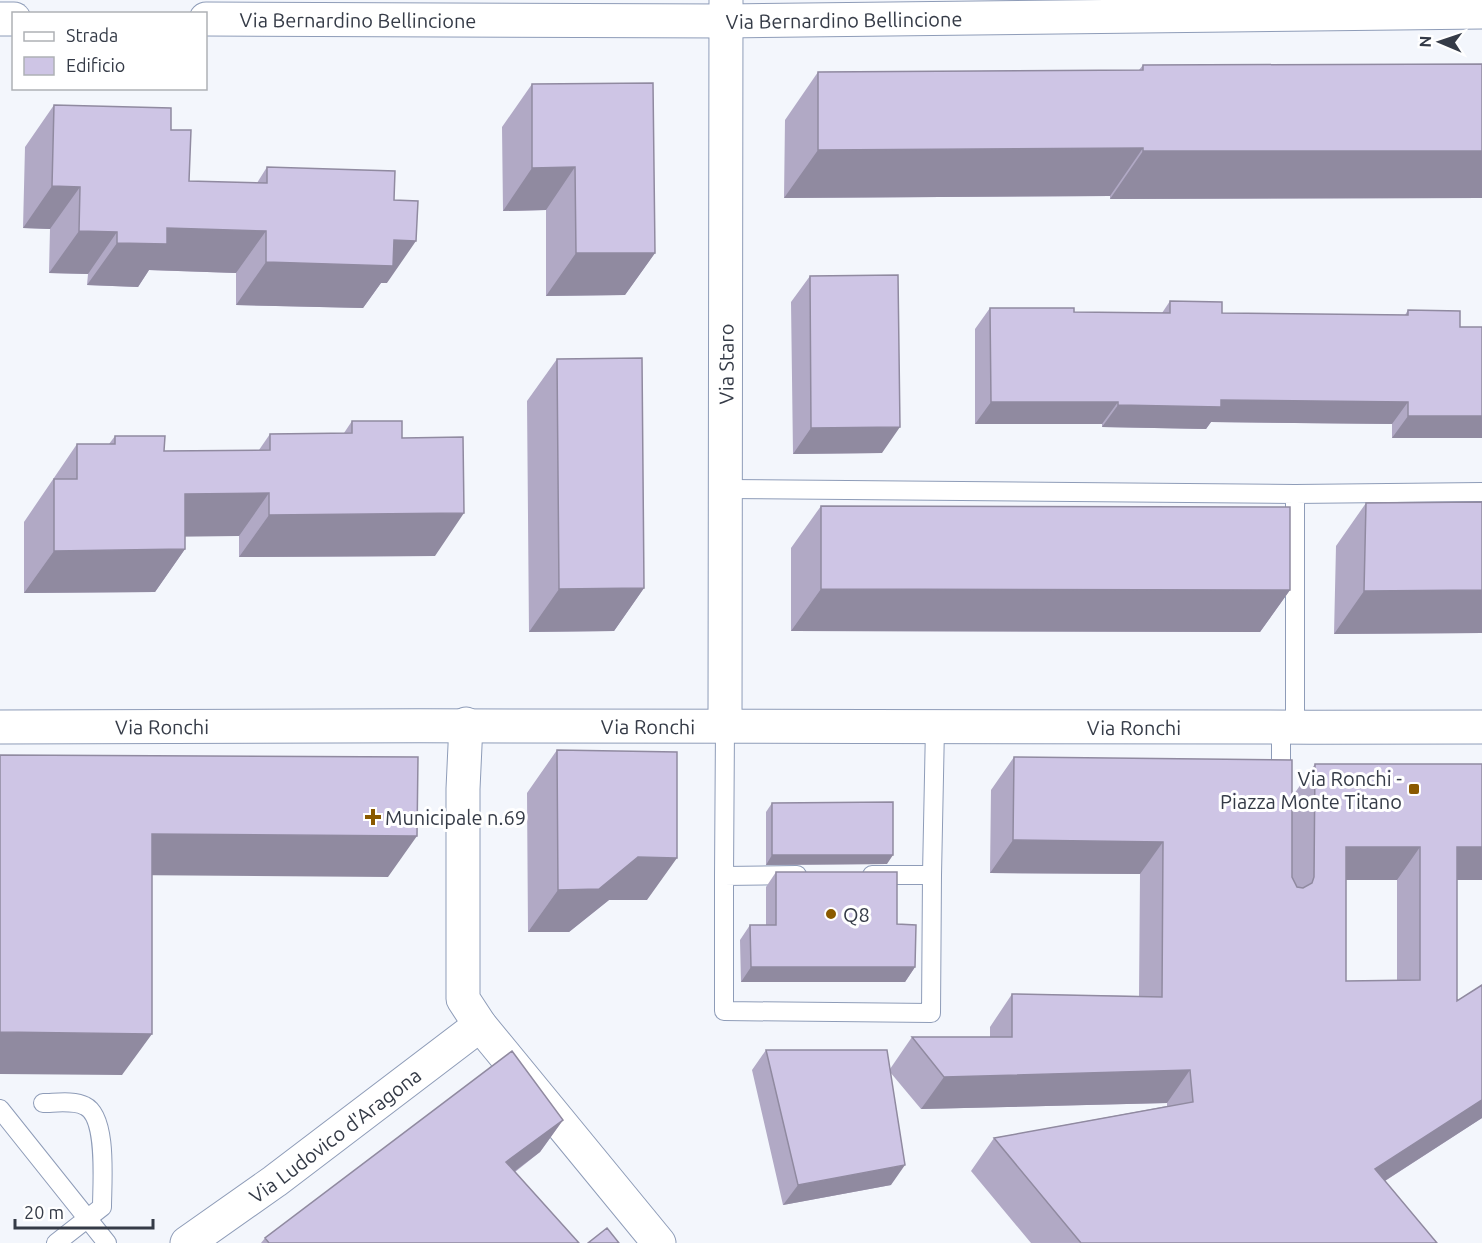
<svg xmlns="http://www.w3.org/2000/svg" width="1482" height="1243" font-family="Ubuntu,sans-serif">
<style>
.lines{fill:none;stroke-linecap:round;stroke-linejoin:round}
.service-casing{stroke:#8e9cb8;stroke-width:20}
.minor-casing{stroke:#8e9cb8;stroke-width:35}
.tertiary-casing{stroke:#8e9cb8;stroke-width:35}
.service{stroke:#fff;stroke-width:18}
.minor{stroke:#fff;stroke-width:33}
.tertiary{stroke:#fff;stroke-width:33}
.wall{fill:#b1a9c5;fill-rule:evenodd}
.shaded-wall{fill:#908aa0}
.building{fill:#cec5e5;stroke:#908aa0;stroke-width:1.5;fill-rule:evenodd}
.poi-dot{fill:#8a5900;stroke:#fff;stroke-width:2}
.labels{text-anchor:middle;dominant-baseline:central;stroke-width:6;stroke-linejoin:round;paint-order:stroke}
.street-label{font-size:20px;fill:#353b47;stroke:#fff}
.poi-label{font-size:20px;fill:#353b47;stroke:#fff;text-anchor:start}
</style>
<rect width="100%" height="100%" fill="#f3f6fc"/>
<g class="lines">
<defs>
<path id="service" d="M726,489L1295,494L1482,492
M1295,494V727
M725,727L724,876L797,875
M1281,782V727
M872,875H932L935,727
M724,876V1011L931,1013L932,875
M43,1103C55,1103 74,1100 85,1106C108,1117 102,1183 102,1207L56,1243
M0,1109L107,1243"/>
<g id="minor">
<path d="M0,19H14"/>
<path id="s1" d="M206,19L726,21L1482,12"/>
<path d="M466,724L463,789V999L480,1025L659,1243"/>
<path id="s2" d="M725,727L726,0"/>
<path id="s3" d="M187,1243L275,1181L480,1025"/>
</g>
<g id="tertiary">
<path id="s4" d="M0,727C494,724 988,728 1482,727"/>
</g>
</defs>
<use href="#service" class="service-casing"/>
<use href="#minor" class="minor-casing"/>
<use href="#tertiary" class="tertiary-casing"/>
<use href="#service" class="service"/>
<use href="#minor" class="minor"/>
<use href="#tertiary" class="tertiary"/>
</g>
<path class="wall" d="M1482,64V198L1110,199V196L784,198L785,120L818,72L1139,70L1143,65Z
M532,84L655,253L625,295L546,296V210L503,211L502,127Z
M54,105L171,130L189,181L257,183L267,167L387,283H381L363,308L236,305V273L149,270L138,287L87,285L88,274L49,273L50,229L23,228L25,147Z
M810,276L882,453L793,454L791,302Z
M1170,301L1222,313L1405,315L1408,310L1460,327H1482V438H1392V424L1211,422L1206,429L1102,427V424H975V329L990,308L1074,312L1162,313Z
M557,359L644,588L614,631L529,632L527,401Z
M352,421L402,438L435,556L239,557V536H185V549L155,592L24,593V522L77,444H109L115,436L164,451L259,450L270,434L344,433Z
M1482,502V633L1334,634L1336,546L1366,503Z
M821,506L1290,590L1260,632L791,631V548Z
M557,750L647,900H609L569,932H528L527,793Z
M1014,757L1292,797L1315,764L1482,880H1457V1001L1482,985V1118L1385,1181L1437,1243H1031L971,1171L994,1138L1167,1106V1103L921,1109L890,1072L891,1185L783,1205L752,1070L766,1050L890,1069L912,1037H990V1027L1012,994L1139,996L1140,874L990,873L991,790ZM1346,880H1397V980L1346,981Z
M772,803L887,864L766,865V812Z
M776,872L897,924L915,967L905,982H741L740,940L750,925H766V887Z
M563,1120L540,1152L515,1172L579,1243H261L265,1238Z"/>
<path class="shaded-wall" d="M1143,148L1110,196L784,198L818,150Z
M1143,151H1482V198L1110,199Z
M575,167L546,210L503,211L532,168Z
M52,186L80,187L50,229L23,228Z
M167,228L266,231L236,273L149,270L138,287L87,285L117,243Z
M79,231L117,232L88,274L49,273Z
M394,240L416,241L387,283H381L363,308L236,305L266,262Z
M576,253H655L625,295L546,296Z
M1221,400L1408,402L1392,424L1211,422L1206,429L1102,427L1118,405Z
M991,402H1118L1102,424H975Z
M1408,416H1482V438H1392Z
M900,427L882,453L793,454L811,428Z
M269,493L239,536L155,537L185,494Z
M464,513L435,556L239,557L269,515Z
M185,549L155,592L24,593L54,551Z
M644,588L614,631L529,632L559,589Z
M821,589L1290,590L1260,632L791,631Z
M1482,590V633L1334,634L1364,591Z
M152,834L417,836L388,877L123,875Z
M1013,840L1163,842L1140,874L990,873Z
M1346,847H1420L1397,880H1323Z
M1457,847H1482V880H1434Z
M772,855H893L887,864L766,865Z
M638,857L677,858L647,900H609L569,932H528L558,890Z
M751,967H915L905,982H741Z
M0,1032L152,1034L122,1075L0,1074Z
M1190,1070L1167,1103L921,1109L944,1077Z
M1482,1100V1118L1352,1202L1375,1169Z
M563,1120L540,1152L483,1195L506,1162Z
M905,1165L891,1185L783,1205L798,1185Z"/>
<path class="building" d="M1482,64V151H1143V148L818,150V72L1143,70V65Z
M653,83L655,253H576L575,167L532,168V84Z
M54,105L171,108V130H191L189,181L267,183V167L395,171L394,200L418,201L416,241L394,240L393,266L266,262V231L167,228V244L117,243V232L79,231L80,187L52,186Z
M898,275L900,427L811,428L810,276Z
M1170,301L1222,302V313L1408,315V310L1460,311V327H1482V416H1408V402L1221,400V407L1118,405V402H991L990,308H1074V312L1170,313Z
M642,358L644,588L559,589L557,359Z
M352,421H402V438L463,437L464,513L269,515V493L185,494V549L54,551V479H77V444H115V436H165L164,451L270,450V434L352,433Z
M1482,502V590L1364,591L1366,503Z
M821,506L1290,507V590L821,589Z
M557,750L677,752V858L638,857L599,889L558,890Z
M0,755L418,757L417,836L152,834V1034L0,1032Z
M1014,757L1292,760V877L1297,887L1303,888L1312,883L1314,877L1315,764H1482V847H1457V1001L1482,985V1100L1375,1169L1437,1243H1081L994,1138L1193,1102L1190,1070L944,1077L912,1037H1012V994L1162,997L1163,842L1013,840ZM1346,847H1420V980L1346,981Z
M893,802V855H772V803Z
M776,872H897V924L916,925L915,967H751L750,925H776Z
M766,1050H887L905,1165L798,1185Z
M512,1051L563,1120L506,1162L579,1243H269L265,1238Z
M607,1228L619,1243H588Z"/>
<g class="poi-dot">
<rect x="1408" y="783" width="12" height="12" rx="3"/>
<path d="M370 808h6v6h6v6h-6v6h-6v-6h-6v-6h6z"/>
<circle cx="831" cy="914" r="6"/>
</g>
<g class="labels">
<g class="street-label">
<text stroke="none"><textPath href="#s1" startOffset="638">Via Bernardino Bellincione</textPath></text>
<text stroke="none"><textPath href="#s1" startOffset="152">Via Bernardino Bellincione</textPath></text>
<text stroke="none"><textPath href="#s2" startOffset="363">Via Staro</textPath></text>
<text stroke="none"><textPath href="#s4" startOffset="162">Via Ronchi</textPath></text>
<text stroke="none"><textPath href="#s4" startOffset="648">Via Ronchi</textPath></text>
<text stroke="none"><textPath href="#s4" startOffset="1134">Via Ronchi</textPath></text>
<text stroke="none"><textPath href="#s3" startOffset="183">Via Ludovico d'Aragona</textPath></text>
</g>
<g class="poi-label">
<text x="1402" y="778" text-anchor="end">Via Ronchi -<tspan x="1402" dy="23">Piazza Monte Titano</tspan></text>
<text x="385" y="817">Municipale n.69</text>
<text x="843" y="914">Q8</text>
</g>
</g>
<rect x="12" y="12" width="195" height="78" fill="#ffffff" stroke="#aeb1b5" stroke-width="1.5"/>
<rect x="24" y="32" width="30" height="9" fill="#ffffff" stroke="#aeb1b5" stroke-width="1.5"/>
<text x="66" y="42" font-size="18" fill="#353b47">Strada</text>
<rect x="24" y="57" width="30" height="18" fill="#cec5e5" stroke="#aeb1b5" stroke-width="1.5"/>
<text x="66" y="72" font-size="18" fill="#353b47">Edificio</text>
<g transform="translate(1440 42) rotate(272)" stroke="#ffffff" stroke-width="4.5" paint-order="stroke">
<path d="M0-4.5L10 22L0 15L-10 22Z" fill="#353b47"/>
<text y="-9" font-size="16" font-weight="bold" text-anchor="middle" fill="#353b47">N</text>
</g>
<path d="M15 1219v9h138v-9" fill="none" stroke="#353b47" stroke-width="3"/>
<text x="24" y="1219" font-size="18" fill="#353b47" stroke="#ffffff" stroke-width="4.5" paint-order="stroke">20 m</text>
</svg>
